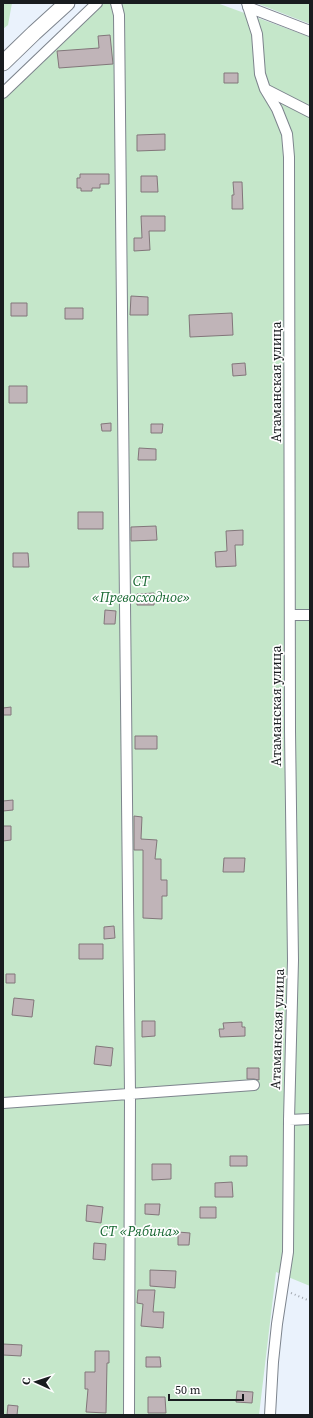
<svg xmlns="http://www.w3.org/2000/svg" width="313" height="1418" font-family="'Source Serif 4',serif">
<style>
.green{fill:#c5e7ca}
.building{fill:#c0b4b8;stroke:#82767a}
.lines{fill:none;stroke-linecap:round;stroke-linejoin:round}
.minor-casing{stroke:#7d848d;stroke-width:12}
.highway-casing{stroke:#7d848d;stroke-width:17}
.path{stroke:#9fa5ac;stroke-width:2;stroke-dasharray:1 3;stroke-linecap:butt}
.minor{stroke:#fff;stroke-width:10}
.highway{stroke:#fff;stroke-width:15}
.labels{text-anchor:middle;dominant-baseline:central;stroke-width:3.5;stroke-linejoin:round;paint-order:stroke}
.street-label{font-size:14px;fill:#191c1f;stroke:#fefefe}
.park-label{font-size:14px;font-style:italic;fill:#166730;stroke:#fefefe}
</style>
<rect width="100%" height="100%" fill="#eaf2fc"/>
<path class="green" d="M3,3H12L8,25L3,29Z
M104,3H217L310,37V1286L276,1272L259,1415H3V93Z
M256,3H310V24Z"/>
<path class="building" d="M110,35L113,64L59,68L57,51L99,48L98,36Z
M224,73H238V83H224Z
M165,134V150L137,151V135Z
M80,174H109V184H100V188H92V191H81V188H77V178H80Z
M141,176H157L158,192H141Z
M233,182H242L243,209H232V195H234Z
M141,216H165V231H149L150,250L134,251V238H142Z
M131,296L148,297V315H130Z
M11,303H27V316H11Z
M65,308H83V319H65Z
M232,313L233,335L190,337L189,315Z
M245,363L246,375L233,376L232,364Z
M9,386H27V403H9Z
M111,423V431H102L101,424Z
M151,424H163L162,433H151Z
M139,448L156,449V460H138Z
M78,512H103V529H78Z
M156,526L157,540L131,541V527Z
M243,530V545H235L236,566L216,567L215,552L227,551L226,531Z
M13,553H28L29,567H13Z
M154,593V605H137V594Z
M105,610L116,611L115,624H104Z
M11,707V715H3V708Z
M135,736H157V749H135Z
M13,800V810L3,811V801Z
M134,816L142,817L141,839L157,840L155,859H161V880H167V896H162V919L143,918V850H134Z
M3,826H11V840L3,841Z
M224,858H245L244,872H223Z
M114,926L115,938L104,939V927Z
M79,944H103V959H79Z
M6,974H15V983H6Z
M14,998L34,1000L32,1017L12,1015Z
M142,1021H155V1036L142,1037Z
M242,1022V1027H245V1036L220,1037L219,1029H224L223,1023Z
M96,1046L113,1048L111,1066L94,1064Z
M247,1068H259V1080L254,1079H247Z
M230,1156H247V1166H230Z
M152,1164H171V1179L152,1180Z
M232,1182L233,1197H215V1183Z
M145,1204H160L159,1215L145,1214Z
M87,1205L103,1207L101,1223L86,1221Z
M200,1207H216V1218H200Z
M178,1232L190,1233L189,1245H178Z
M94,1243L106,1244L105,1260L93,1259Z
M150,1270L176,1271L175,1288L150,1286Z
M138,1290H155L153,1312H164L163,1328L141,1326L143,1304L137,1303Z
M3,1344L22,1345L21,1356L3,1355Z
M95,1351H109V1363H107L106,1413L86,1412L88,1389H85V1372H95Z
M146,1357H160L161,1367H146Z
M237,1391L253,1392L252,1403L236,1402Z
M148,1397H165L166,1413H148Z
M8,1405L18,1406L17,1415H7Z"/>
<g class="lines">
<defs>
<path id="minor" d="M116,3L119,15L130,1094L129,1415
M247,3L257,34L260,74L265,89L277,109L287,134L289,157L290,731L293,960L289,1120L288,1252L277,1324L273,1362L270,1415
M248,7L310,31
M265,89L310,112
M3,93L97,3
M290,615H310
M3,1103L254,1085
M289,1120L310,1119"/>
<path id="highway" d="M3,63L34,33L67,3"/>
</defs>
<use href="#minor" class="minor-casing"/>
<use href="#highway" class="highway-casing"/>
<path class="path" d="M291,1293L310,1301"/>
<use href="#minor" class="minor"/>
<use href="#highway" class="highway"/>
</g>
<g class="labels">
<g class="street-label">
<text transform="translate(276 382) rotate(-90)">Атаманская улица</text>
<text transform="translate(276 706) rotate(-90)">Атаманская улица</text>
<text transform="translate(277 1029) rotate(-88)">Атаманская улица</text>
</g>
<g class="park-label">
<text x="141" y="581">СТ<tspan x="141" dy="16">«Превосходное»</tspan></text>
<text x="140" y="1231">СТ «Рябина»</text>
</g>
</g>
<rect width="313" height="1418" fill="none" stroke="#191c1f" stroke-width="8"/>
<g transform="translate(36 1382) rotate(273)" stroke="#fefefe" stroke-width="3" paint-order="stroke">
<path d="M0-3L7 15L0 10L-7 15Z" fill="#191c1f"/>
<text y="-6" font-size="11" font-weight="bold" text-anchor="middle" fill="#191c1f">С</text>
</g>
<path d="M169 1394v6h74v-6" fill="none" stroke="#191c1f" stroke-width="2"/>
<text x="175" y="1394" font-size="12" fill="#191c1f" stroke="#fefefe" stroke-width="3" paint-order="stroke">50 m</text>
</svg>
